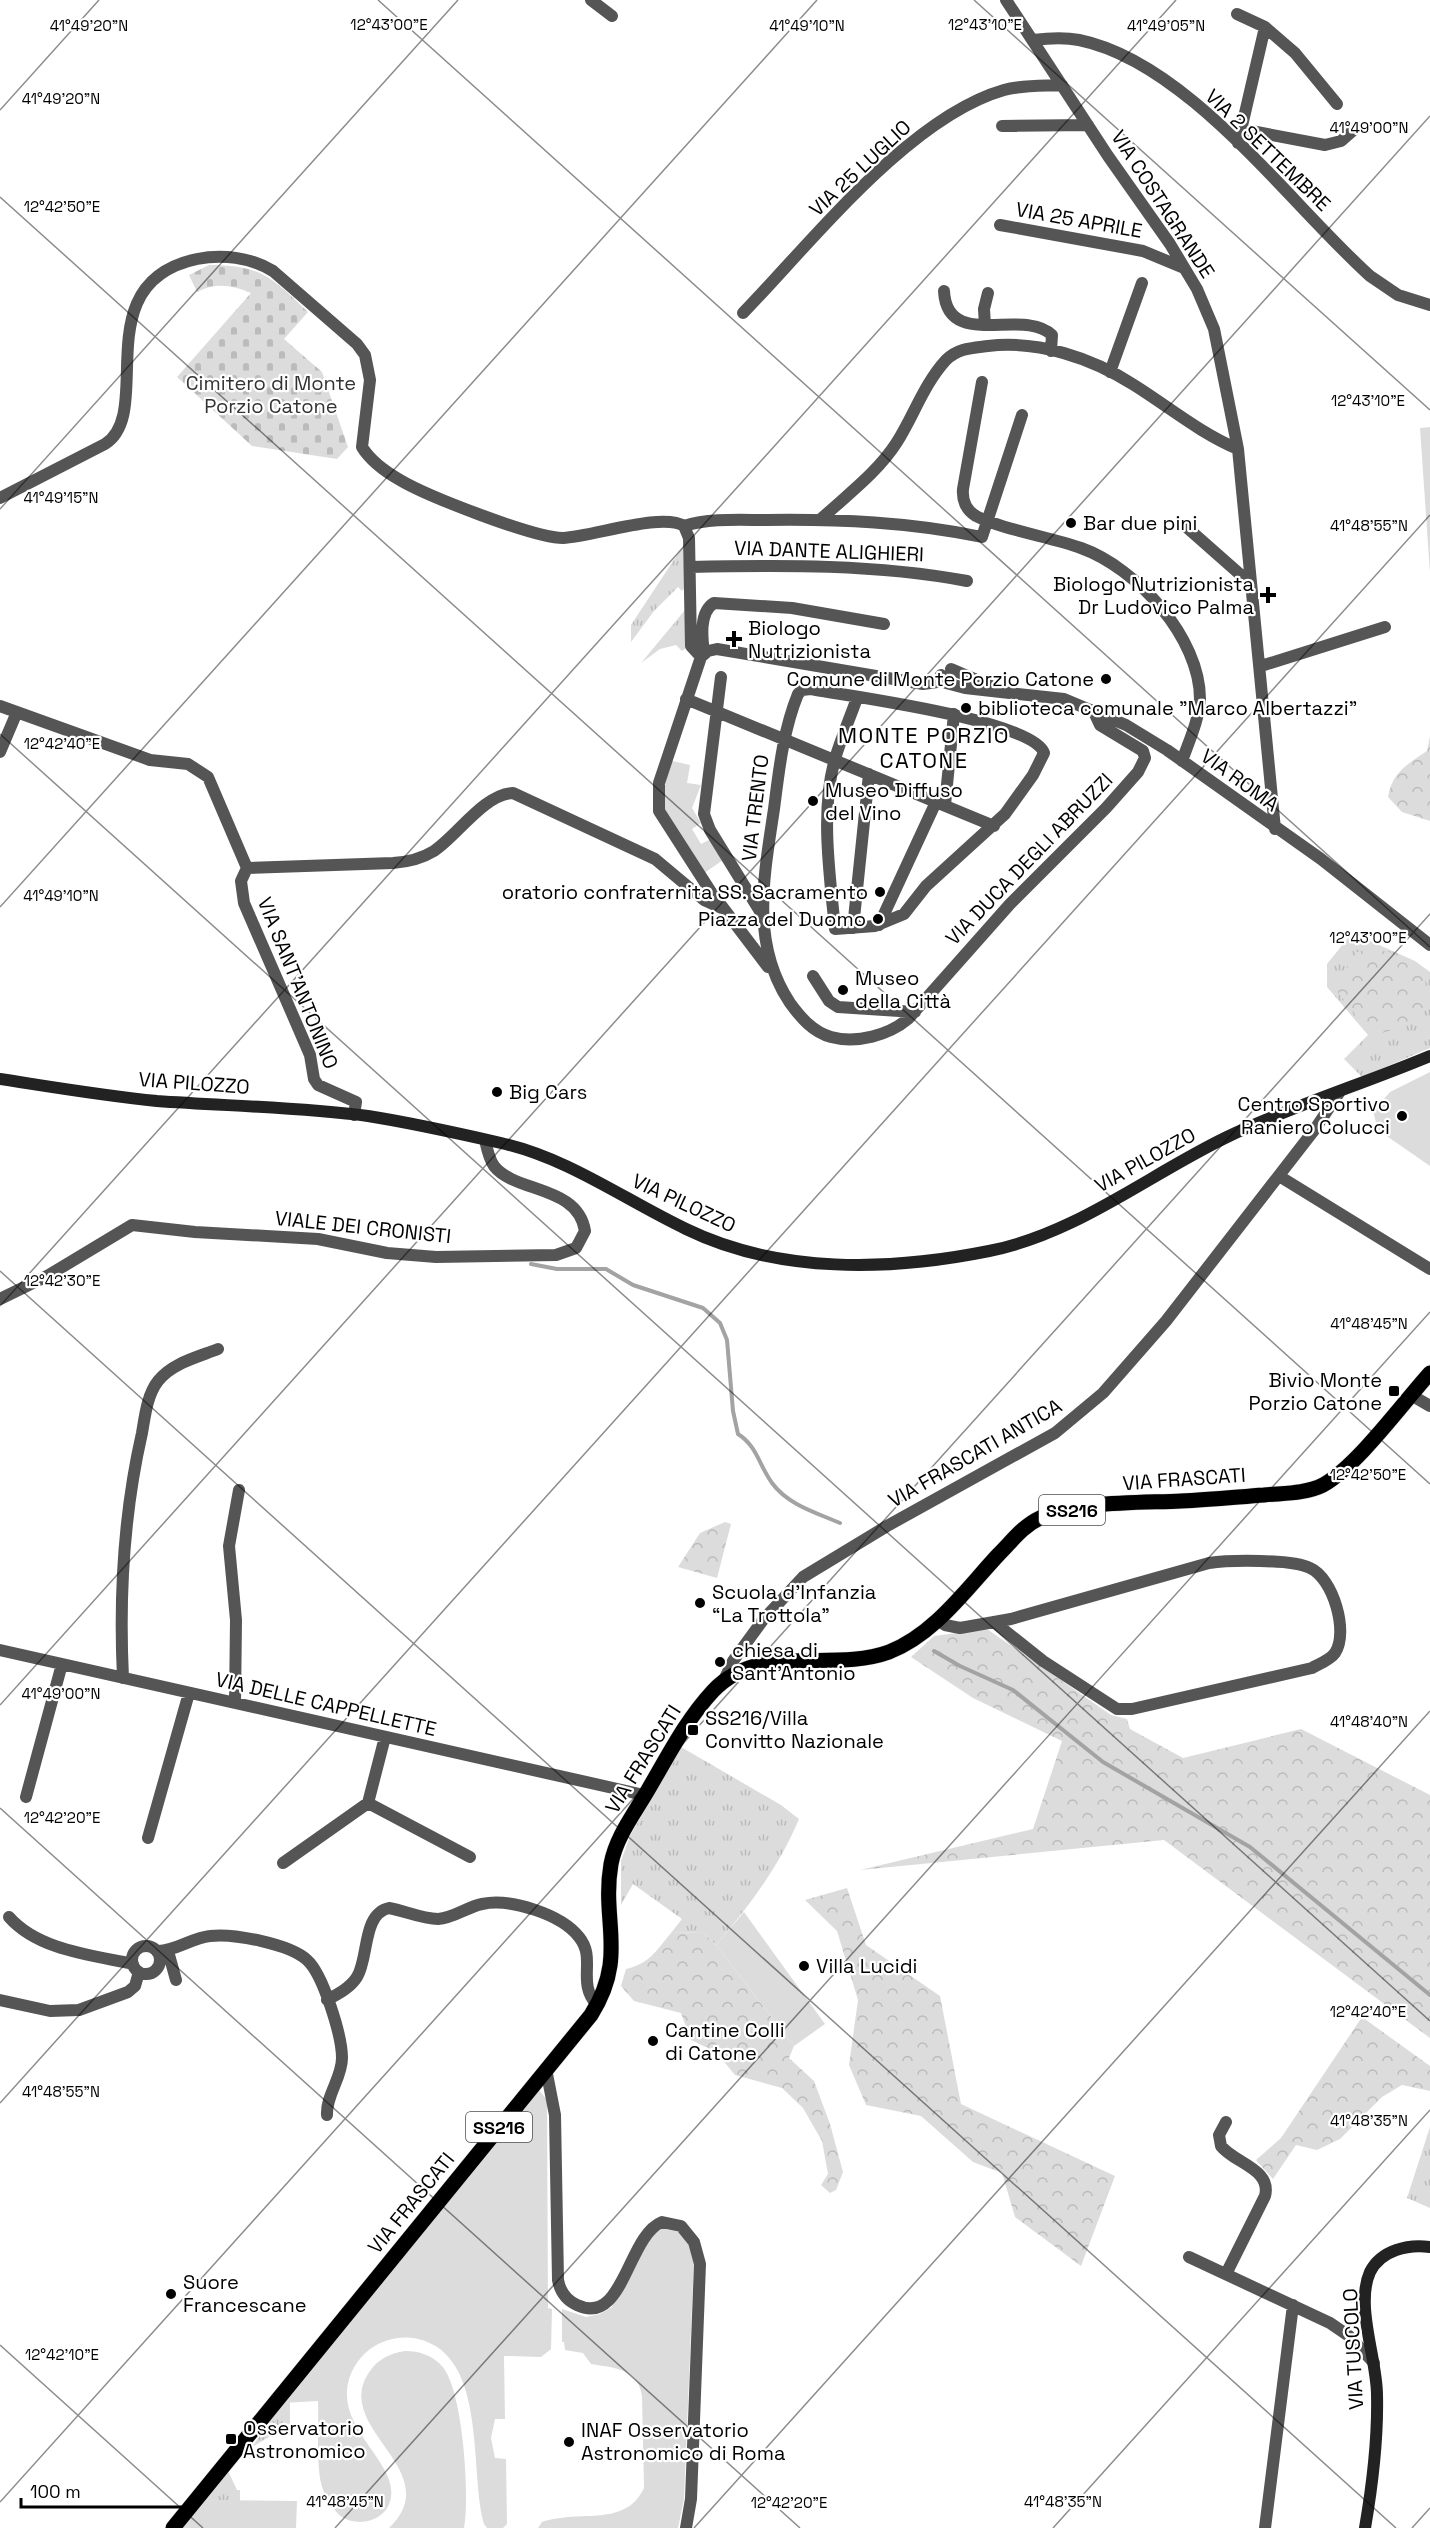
<svg xmlns="http://www.w3.org/2000/svg" width="1430" height="2528" font-family="'Space Grotesk',sans-serif">
<style>
.grass{fill:url(#grass-tufts)}
.forest{fill:url(#forest-crowns)}
.cemetery{fill:url(#cemetery-stones)}
.garden{fill:#dcdcdc}
.lines{fill:none;stroke-linecap:round;stroke-linejoin:round}
.stream{stroke:#a3a3a3;stroke-width:4}
.primary-casing{stroke:#dbdbdb;stroke-width:16}
.street{stroke:#555;stroke-width:12}
.secondary{stroke:#222;stroke-width:12}
.primary{stroke:#000;stroke-width:15}
.ticks{fill:none;stroke:#000;stroke-width:1.5;stroke-opacity:0.45}
.poi-dot{fill:#000;stroke:#fff;stroke-width:2}
.labels{text-anchor:middle;dominant-baseline:central;stroke-width:4.5;stroke-linejoin:round;paint-order:stroke}
.shield{fill:#fff;stroke:#4c4c4c;stroke-width:1.5}
.shield-label{font-size:18px;font-weight:bold;fill:#000}
.street-label{font-size:20px;fill:#000;stroke:#fff}
.park-label{font-size:20px;fill:#333;stroke:#fff}
.poi-label{font-size:20px;fill:#000;stroke:#fff;text-anchor:start}
.quarter-label{font-size:22px;letter-spacing:1.5px;fill:#000;stroke:#fff}
.ticks-label{font-size:15px;text-anchor:middle;fill:#000;stroke:#fff;stroke-width:4.5;stroke-linejoin:round;paint-order:stroke}
</style>
<defs>
<pattern id="grass-tufts" width="24" height="20" patternUnits="userSpaceOnUse" patternTransform="scale(1.5)"><rect width="24" height="20" fill="#dcdcdc"/><path d="M3 7l-1-3M5 7V3M7 7l1-3M15 17l-1-3M17 17v-4M19 17l1-3" fill="none" stroke="#bbb"/></pattern>
<pattern id="forest-crowns" width="20" height="18" patternUnits="userSpaceOnUse" patternTransform="scale(1.5)"><rect width="20" height="18" fill="#dcdcdc"/><path d="M2 6a3 3 0 1 1 6 0M12 15a3 3 0 1 1 6 0" fill="none" stroke="#bbb"/></pattern>
<pattern id="cemetery-stones" width="16" height="16" patternUnits="userSpaceOnUse" patternTransform="scale(1.5)"><rect width="16" height="16" fill="#dcdcdc"/><path d="M2 7V4a2 2 0 0 1 4 0v3zM10 15v-3a2 2 0 0 1 4 0v3z" fill="#bbb"/></pattern>
</defs>
<rect width="100%" height="100%" fill="#fff"/>
<path class="grass" d="M683,546L685,587L682,591L678,587L654,611L631,642V625Z
M685,610L686,648L682,651L676,645L660,649L641,663Z
M1352,933L1415,961L1430,972V1048L1362,1077L1344,1059L1368,1035L1327,987V964Z
M681,1747L781,1805L799,1819C779,1867 749,1906 716,1945L702,1932L671,1933L682,1919L633,1884L621,1905V1861L630,1836Z
M1430,2127V2208L1407,2198Z
M290,2402V2425L252,2447L283,2403Z
M223,2472L229,2473L237,2490H240V2501L200,2500Z"/>
<path class="forest" d="M1430,736V821L1402,812L1388,797C1392,772 1408,764 1427,751Z
M1386,951L1414,963L1426,974L1423,1021L1372,1036L1333,986L1357,952Z
M725,1522L731,1524L717,1578L678,1567L700,1533Z
M987,1629L1111,1715L1127,1719L1130,1729L1183,1758L1301,1729L1430,1795V2038L1164,1840L860,1870L1033,1829L1062,1741L973,1698L911,1657L934,1636Z
M847,1888L866,1945L940,1996L961,2104L1115,2176L1081,2266L1015,2217L1002,2173L973,2162L921,2116L866,2105L849,2065L858,2000L837,1931L805,1900Z
M702,1932L716,1945L794,2046L789,2058L814,2081L830,2124L843,2172L836,2190L830,2193L821,2185L828,2174L822,2141L803,2108L782,2088L735,2075L716,2052L691,2040L681,2013L634,2001L621,1986L626,1969C649,1964 656,1951 671,1933Z
M1362,2017L1430,2066V2091L1402,2085L1382,2097L1340,2139L1317,2150L1296,2145L1273,2179L1256,2160L1281,2138Z"/>
<path class="cemetery" d="M209,265C262,265 272,278 308,312L284,339L322,372L348,447L337,459L252,446L177,377L251,293C233,285 215,282 197,292L189,275Z"/>
<path class="garden" d="M1430,427V573L1420,428Z
M668,760L690,765L687,783L701,785L692,808L701,823L692,829L701,844L711,839L723,860L703,874L662,812Z
M1430,1072V1166L1378,1130L1373,1111L1390,1092Z
M744,1912L825,2024L794,2046L716,1945Z
M539,2090L547,2100L548,2308L552,2309L551,2349L541,2357L504,2356L505,2419H495L491,2438L495,2458L506,2459L507,2524L503,2528H487L484,2524C469,2471 488,2355 418,2339C402,2335 384,2339 370,2349C357,2359 348,2374 347,2391C344,2432 396,2464 391,2497C388,2520 360,2528 342,2517C333,2511 323,2493 321,2483C316,2460 319,2425 318,2401L283,2403Z
M667,2226L685,2235L694,2259L684,2499L678,2528H538L542,2522C581,2509 625,2528 644,2488L642,2396C638,2368 614,2368 591,2364L583,2353L565,2350L564,2342H562V2309L586,2317L600,2314L612,2307L644,2239Z
M405,2351C419,2351 432,2355 442,2366C463,2389 470,2497 464,2528H389C449,2470 329,2428 370,2371C378,2359 391,2353 405,2351Z
M200,2500L297,2501L296,2528H176Z"/>
<g class="lines">
<path class="stream" d="M531,1264L557,1269H606L633,1285L703,1308L720,1323L727,1340L733,1411L738,1434C757,1446 759,1465 772,1483C788,1505 817,1513 840,1523
M934,1651L960,1666L1013,1690L1103,1762L1250,1847L1430,1995"/>
<defs>
<path id="primary" d="M173,2528L591,2015C628,1956 601,1922 611,1864C616,1837 634,1814 648,1790C668,1756 686,1720 713,1691C760,1641 832,1673 889,1652C935,1634 967,1588 999,1554C1012,1541 1023,1526 1040,1518C1075,1501 1141,1503 1181,1501C1209,1500 1237,1497 1264,1495C1283,1493 1305,1494 1323,1485C1357,1466 1402,1404 1430,1373"/>
</defs>
<use href="#primary" class="primary-casing"/>
<path class="street" d="M591,0L612,16
M1006,0L1108,156L1170,244L1197,289L1214,329L1238,449L1275,829
M1237,14L1265,27
M1033,40C1049,38 1064,37 1079,40C1188,62 1289,203 1370,276L1398,295L1430,305
M1002,126L1088,125
M1241,129L1325,145L1341,141L1357,127
M1238,143L1265,27L1295,53L1337,104
M1000,225L1143,251L1184,268
M944,291C947,351 1023,307 1052,335L1051,351
M743,313C810,244 909,117 1004,90C1022,85 1043,86 1062,85
M985,325L984,309L988,293
M1110,372L1142,283
M982,382L963,489C962,500 966,510 976,516C1003,530 1051,537 1081,548C1137,568 1200,638 1200,699C1199,720 1189,741 1182,761
M0,498L105,444C156,412 84,283 197,259C222,254 250,257 273,271L357,344L365,355L370,380L362,447C370,460 386,472 400,480C427,496 534,538 563,538C592,537 662,512 684,526
M821,519C847,495 878,472 897,442C914,415 924,384 946,360C958,348 972,348 988,346C1038,340 1092,358 1134,385C1169,407 1200,433 1238,449
M1183,524L1251,584
M684,526C710,518 739,520 766,520C839,519 910,522 982,537L1022,415
M684,526L689,538L691,646L701,657
M690,567C782,565 876,564 967,581
M704,653C702,638 699,612 714,603L792,608L884,624
M1261,666L1385,627
M951,669L991,686
M721,677L704,814L710,830L763,916
M946,683L965,688L1064,699L1126,725L1167,750L1321,859L1430,945
M857,698C850,718 841,738 835,759C820,811 830,876 835,929L875,926L904,914L926,886L1005,814L1033,775L1044,753C1033,720 848,696 811,689L802,690L798,694C783,731 779,770 774,809C764,876 750,943 790,1003C801,1018 813,1032 831,1037C857,1044 889,1035 908,1019L1010,904L1106,808L1138,772L1145,758L1143,751L1100,725L1093,710
M686,699L994,826
M0,706L150,760L188,764L208,777L247,868
M0,752L17,712
M945,805L954,714
M879,925L936,802
M853,928L869,774
M768,967L711,892L659,811V783L701,657L708,651L717,649L923,684L937,682L941,675
M813,976L829,1001L838,1007L915,1012
M354,1115L356,1102L318,1085L314,1079L310,1055L244,903L241,881L247,868L393,863C407,862 421,859 434,851C457,836 484,794 513,793L655,859L704,900L724,909
M1279,1176L1430,1269
M0,1299L49,1275L132,1225L195,1232L318,1239L387,1253L436,1257L556,1255L576,1248L585,1231C578,1185 515,1193 494,1166C489,1159 487,1149 485,1140
M1411,1395L1430,1406
M937,1620L945,1625L960,1628L1011,1619L1209,1563C1229,1560 1292,1559 1310,1568C1333,1578 1349,1632 1335,1653C1330,1660 1319,1664 1312,1668L1132,1709H1117L1043,1661L994,1622
M0,1650L644,1795
M123,1678C119,1596 124,1512 142,1433C145,1416 147,1395 158,1381C172,1363 198,1357 218,1349
M723,1682L733,1661L763,1620L803,1577L887,1526L1055,1433L1103,1393L1166,1321L1315,1129L1339,1093
M235,1703L236,1620L229,1546L239,1490
M26,1797L62,1664
M368,1803L470,1857
M148,1838L189,1693
M283,1863L368,1803L385,1737
M9,1917C38,1950 91,1955 133,1964
M132 1960a14 14 0 1 1 28 0a14 14 0 1 1-28 0Z
M158,1951C176,1951 191,1938 210,1936C233,1933 290,1944 307,1960C323,1974 342,2036 342,2058C342,2078 326,2095 327,2115
M168,1951L176,1980
M0,2000L50,2011L79,2010L128,1992L135,1986L139,1972
M327,2000C338,1994 350,1988 357,1977C369,1958 362,1914 389,1908C405,1911 422,1919 438,1919C454,1918 467,1907 482,1904C510,1898 561,1914 579,1937C597,1959 576,1982 597,2005
M546,2069L555,2115L558,2280C560,2291 566,2300 577,2305C624,2327 627,2236 662,2222L681,2226L694,2242L700,2264L691,2499L686,2528
M1226,2122L1219,2135L1221,2146C1234,2163 1272,2169 1265,2196L1226,2274
M1189,2257L1330,2323L1349,2336L1374,2363
M1265,2528L1293,2305"/>
<path class="secondary" d="M0,1079C52,1087 105,1096 157,1101C227,1106 298,1107 368,1116C413,1123 457,1133 501,1143C568,1158 625,1200 686,1229C778,1274 890,1271 989,1251C1076,1234 1148,1175 1227,1137C1292,1106 1363,1084 1430,1056
M1365,2528C1372,2487 1378,2436 1377,2395C1377,2359 1355,2305 1370,2272C1381,2250 1408,2244 1430,2247"/>
<use href="#primary" class="primary"/>
</g>
<path class="ticks" d="M378,0L1430,947M974,0L1430,410M0,110L99,0M0,197L1430,1484M0,509L458,0M0,734L1430,2021M0,907L817,0M0,1271L1396,2528M0,1306L1176,0M0,1705L1430,116M0,1808L800,2528M0,2103L1430,515M0,2345L203,2528M0,2502L1430,914M335,2528L1430,1312M694,2528L1430,1711M1053,2528L1430,2110M1412,2528L1430,2508"/>
<g class="poi-dot">
<circle cx="1071" cy="523" r="6"/>
<path d="M1265 586h6v6h6v6h-6v6h-6v-6h-6v-6h6z"/>
<path d="M731 630h6v6h6v6h-6v6h-6v-6h-6v-6h6z"/>
<circle cx="1106" cy="679" r="6"/>
<circle cx="966" cy="708" r="6"/>
<circle cx="813" cy="801" r="6"/>
<circle cx="880" cy="892" r="6"/>
<circle cx="878" cy="919" r="6"/>
<circle cx="843" cy="990" r="6"/>
<circle cx="497" cy="1092" r="6"/>
<circle cx="1402" cy="1116" r="6"/>
<rect x="1388" y="1385" width="12" height="12" rx="3"/>
<circle cx="700" cy="1603" r="6"/>
<circle cx="720" cy="1662" r="6"/>
<rect x="687" y="1724" width="12" height="12" rx="3"/>
<circle cx="804" cy="1966" r="6"/>
<circle cx="653" cy="2041" r="6"/>
<circle cx="171" cy="2294" r="6"/>
<rect x="225" y="2433" width="12" height="12" rx="3"/>
<circle cx="569" cy="2442" r="6"/>
</g>
<g class="labels">
<g class="shield">
<rect x="1039" y="1495" width="66" height="30" rx="4.5"/>
<rect x="466" y="2112" width="66" height="30" rx="4.5"/>
</g>
<g class="shield-label">
<text x="1072" y="1510">SS216</text>
<text x="499" y="2127">SS216</text>
</g>
<g class="street-label">
<text transform="translate(1268 150) rotate(44)">VIA 2 SETTEMBRE</text>
<text transform="translate(860 168) rotate(-43)">VIA 25 LUGLIO</text>
<text transform="translate(1163 204) rotate(57)">VIA COSTAGRANDE</text>
<text transform="translate(1079 220) rotate(10)">VIA 25 APRILE</text>
<text transform="translate(829 551) rotate(2)">VIA DANTE ALIGHIERI</text>
<text transform="translate(1240 780) rotate(36)">VIA ROMA</text>
<text transform="translate(755 808) rotate(-83)">VIA TRENTO</text>
<text transform="translate(1029 859) rotate(-46)">VIA DUCA DEGLI ABRUZZI</text>
<text transform="translate(298 983) rotate(68)">VIA SANT'ANTONINO</text>
<text transform="translate(194 1083) rotate(4)">VIA PILOZZO</text>
<text transform="translate(1145 1160) rotate(-29)">VIA PILOZZO</text>
<text transform="translate(684 1203) rotate(25)">VIA PILOZZO</text>
<text transform="translate(363 1227) rotate(6)">VIALE DEI CRONISTI</text>
<text transform="translate(975 1453) rotate(-30)">VIA FRASCATI ANTICA</text>
<text transform="translate(1184 1479) rotate(-4)">VIA FRASCATI</text>
<text transform="translate(326 1704) rotate(13)">VIA DELLE CAPPELLETTE</text>
<text transform="translate(643 1759) rotate(-58)">VIA FRASCATI</text>
<text transform="translate(411 2203) rotate(-51)">VIA FRASCATI</text>
<text transform="translate(1353 2349) rotate(-93)">VIA TUSCOLO</text>
</g>
<g class="park-label">
<text x="271" y="383">Cimitero di Monte<tspan x="271" dy="23">Porzio Catone</tspan></text>
</g>
<g class="poi-label">
<text x="1083" y="523">Bar due pini</text>
<text x="1254" y="584" text-anchor="end">Biologo Nutrizionista<tspan x="1254" dy="23">Dr Ludovico Palma</tspan></text>
<text x="748" y="628">Biologo<tspan x="748" dy="23">Nutrizionista</tspan></text>
<text x="1094" y="679" text-anchor="end">Comune di Monte Porzio Catone</text>
<text x="978" y="708">biblioteca comunale "Marco Albertazzi"</text>
<text x="825" y="790">Museo Diffuso<tspan x="825" dy="23">del Vino</tspan></text>
<text x="868" y="892" text-anchor="end">oratorio confraternita SS. Sacramento</text>
<text x="866" y="919" text-anchor="end">Piazza del Duomo</text>
<text x="855" y="978">Museo<tspan x="855" dy="23">della Città</tspan></text>
<text x="509" y="1092">Big Cars</text>
<text x="1390" y="1104" text-anchor="end">Centro Sportivo<tspan x="1390" dy="23">Raniero Colucci</tspan></text>
<text x="1382" y="1380" text-anchor="end">Bivio Monte<tspan x="1382" dy="23">Porzio Catone</tspan></text>
<text x="712" y="1592">Scuola d’Infanzia<tspan x="712" dy="23">“La Trottola”</tspan></text>
<text x="732" y="1650">chiesa di<tspan x="732" dy="23">Sant'Antonio</tspan></text>
<text x="705" y="1718">SS216/Villa<tspan x="705" dy="23">Convitto Nazionale</tspan></text>
<text x="816" y="1966">Villa Lucidi</text>
<text x="665" y="2030">Cantine Colli<tspan x="665" dy="23">di Catone</tspan></text>
<text x="183" y="2282">Suore<tspan x="183" dy="23">Francescane</tspan></text>
<text x="243" y="2428">Osservatorio<tspan x="243" dy="23">Astronomico</tspan></text>
<text x="581" y="2430">INAF Osservatorio<tspan x="581" dy="23">Astronomico di Roma</tspan></text>
</g>
<g class="quarter-label">
<text x="924" y="735">MONTE PORZIO<tspan x="924" dy="25">CATONE</tspan></text>
</g>
</g>
<g class="ticks-label">
<text x="389" y="30">12°43'00"E</text>
<text x="985" y="30">12°43'10"E</text>
<text x="89" y="31">41°49'20"N</text>
<text x="807" y="31">41°49'10"N</text>
<text x="1166" y="31">41°49'05"N</text>
<text x="61" y="104">41°49'20"N</text>
<text x="1369" y="133">41°49'00"N</text>
<text x="62" y="212">12°42'50"E</text>
<text x="1368" y="406">12°43'10"E</text>
<text x="61" y="503">41°49'15"N</text>
<text x="1369" y="531">41°48'55"N</text>
<text x="62" y="749">12°42'40"E</text>
<text x="61" y="901">41°49'10"N</text>
<text x="1368" y="943">12°43'00"E</text>
<text x="62" y="1286">12°42'30"E</text>
<text x="1369" y="1329">41°48'45"N</text>
<text x="1368" y="1480">12°42'50"E</text>
<text x="61" y="1699">41°49'00"N</text>
<text x="1369" y="1727">41°48'40"N</text>
<text x="62" y="1823">12°42'20"E</text>
<text x="1368" y="2017">12°42'40"E</text>
<text x="61" y="2097">41°48'55"N</text>
<text x="1369" y="2126">41°48'35"N</text>
<text x="62" y="2360">12°42'10"E</text>
<text x="345" y="2507">41°48'45"N</text>
<text x="1063" y="2507">41°48'35"N</text>
<text x="789" y="2508">12°42'20"E</text>
</g>
<path d="M21 2498v9h172v-9" fill="none" stroke="#000000" stroke-width="3"/>
<text x="30" y="2498" font-size="18" fill="#000000" stroke="#ffffff" stroke-width="4.5" paint-order="stroke">100 m</text>
</svg>
